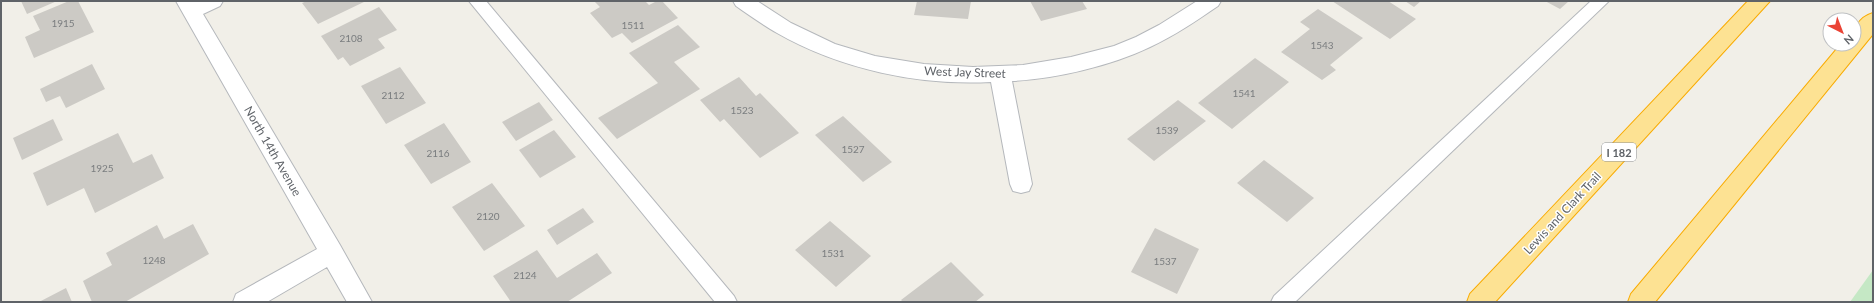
<svg xmlns="http://www.w3.org/2000/svg" width="1874" height="303" font-family="Lato,sans-serif">
<style>
.green{fill:#c5e8c5}
.building{fill:#cccac5}
.lines{fill:none;stroke-linecap:round;stroke-linejoin:round}
.service-casing{stroke:#b5b8bc;stroke-width:2}
.minor-casing{stroke:#b5b8bc;stroke-width:2}
.motorway-casing{stroke:#f9ab00;stroke-width:2}
.service{fill:#fff;fill-rule:evenodd}
.minor{fill:#fff;fill-rule:evenodd}
.motorway{fill:#fde293;fill-rule:evenodd}
.labels{text-anchor:middle;dominant-baseline:central;stroke-width:3;stroke-linejoin:round;paint-order:stroke}
.number-label{font-size:10px;fill:#7a7d7f}
.shield{fill:#fff;stroke:#8f9295;stroke-width:1}
.shield-label{font-size:11px;font-weight:bold;fill:#5f6368}
.street-label{font-size:12px;fill:#5f6368;stroke:#fff}
</style>
<rect width="100%" height="100%" fill="#f1efe8"/>
<path class="green" d="M1873,270V302H1850Z"/>
<path class="building" d="M21,1H57L27,14Z
M69,1H78L94,32L34,58L25,37L40,30L33,16Z
M307,1H366L318,24L302,3Z
M594,1H645L649,5L657,1H662L678,18L632,43L622,33L612,38L590,13L600,7Z
M917,1H971L968,19L914,15Z
M1030,1H1082L1087,9L1041,21Z
M1332,1H1388L1416,19L1390,39Z
M1405,1H1421L1414,7Z
M1545,1H1569L1560,9Z
M379,7L397,30L378,39L385,48L350,66L343,57L338,60L321,36Z
M1318,9L1363,38L1330,65L1336,70L1322,80L1281,52L1310,29L1300,22Z
M678,25L700,47L674,62L700,89L617,139L598,118L658,83L629,53Z
M1255,58L1289,82L1232,129L1198,103Z
M92,64L105,89L66,108L60,96L46,102L40,89Z
M400,67L426,103L386,124L361,86Z
M739,77L756,96L760,93L799,133L760,158L724,119L720,122L700,100Z
M1178,100L1206,121L1154,161L1127,139Z
M539,102L553,120L516,141L502,122Z
M843,116L892,162L863,182L815,135Z
M53,119L63,140L22,160L13,138Z
M444,123L471,162L431,184L404,145Z
M554,130L576,157L540,178L519,150Z
M118,133L133,163L152,154L164,178L95,213L84,188L47,206L33,173Z
M1264,160L1314,198L1287,222L1237,183Z
M492,183L525,226L484,251L452,207Z
M583,208L594,222L557,245L547,230Z
M830,221L871,256L836,287L795,250Z
M193,224L209,254L125,302H92L83,281L112,265L106,253L157,225L164,239Z
M1155,228L1199,249L1177,294L1131,272Z
M537,250L557,278L597,253L612,273L567,302H511L493,276Z
M951,262L984,295L975,302H903L901,300Z
M66,288L72,302H39Z"/>
<g class="lines">
<defs>
<path id="service" d="M469,1H486L734,296L737,302H715Z
M1591,1H1609L1295,302H1271L1274,296Z"/>
<path id="minor" d="M176,1H223L220,6L203,14L340,245L372,302H347L327,267L267,302H233L236,294L317,249Z
M733,1H757L791,23L835,44L875,56L924,64L973,67L1023,65L1071,57L1114,46L1136,37L1159,25L1197,1H1221L1218,6C1196,21 1174,36 1150,47C1110,66 1056,79 1012,81L1032,184L1029,191L1021,193L1013,191L1010,184L991,82C919,86 840,69 777,33C763,25 749,15 736,6Z"/>
<path id="motorway" d="M1748,1H1770L1495,302H1467L1470,294Z
M1873,13V34L1655,302H1628L1631,294L1841,44H1854C1854,29 1857,18 1873,13Z"/>
</defs>
<use href="#service" class="service-casing"/>
<use href="#minor" class="minor-casing"/>
<use href="#motorway" class="motorway-casing"/>
<use href="#service" class="service"/>
<use href="#minor" class="minor"/>
<use href="#motorway" class="motorway"/>
</g>
<g class="labels">
<g class="number-label">
<text x="63" y="23">1915</text>
<text x="633" y="25">1511</text>
<text x="351" y="38">2108</text>
<text x="1322" y="45">1543</text>
<text x="1244" y="93">1541</text>
<text x="393" y="95">2112</text>
<text x="742" y="110">1523</text>
<text x="1167" y="130">1539</text>
<text x="853" y="149">1527</text>
<text x="438" y="153">2116</text>
<text x="102" y="168">1925</text>
<text x="488" y="216">2120</text>
<text x="833" y="253">1531</text>
<text x="154" y="260">1248</text>
<text x="1165" y="261">1537</text>
<text x="525" y="275">2124</text>
</g>
<rect class="shield" x="1602" y="143" width="34" height="18" rx="3"/>
<g class="shield-label">
<text x="1619" y="152">I 182</text>
</g>
<g class="street-label">
<text transform="translate(965 72) rotate(2)">West Jay Street</text>
<text transform="translate(273 151) rotate(60)">North 14th Avenue</text>
<text transform="translate(1562 213) rotate(-47)">Lewis and Clark Trail</text>
</g>
</g>
<rect width="1874" height="303" fill="none" stroke="#5f6368" stroke-width="4"/>
<g transform="translate(1842 32) rotate(138)"><circle r="19" fill="#ffffff" stroke="#bfc1c3"/>
<path d="M0-3L7 15L0 10L-7 15Z" fill="#ea4335"/>
<text y="-6" font-size="11" font-weight="bold" text-anchor="middle" fill="#5f6368">N</text>
</g>
</svg>
